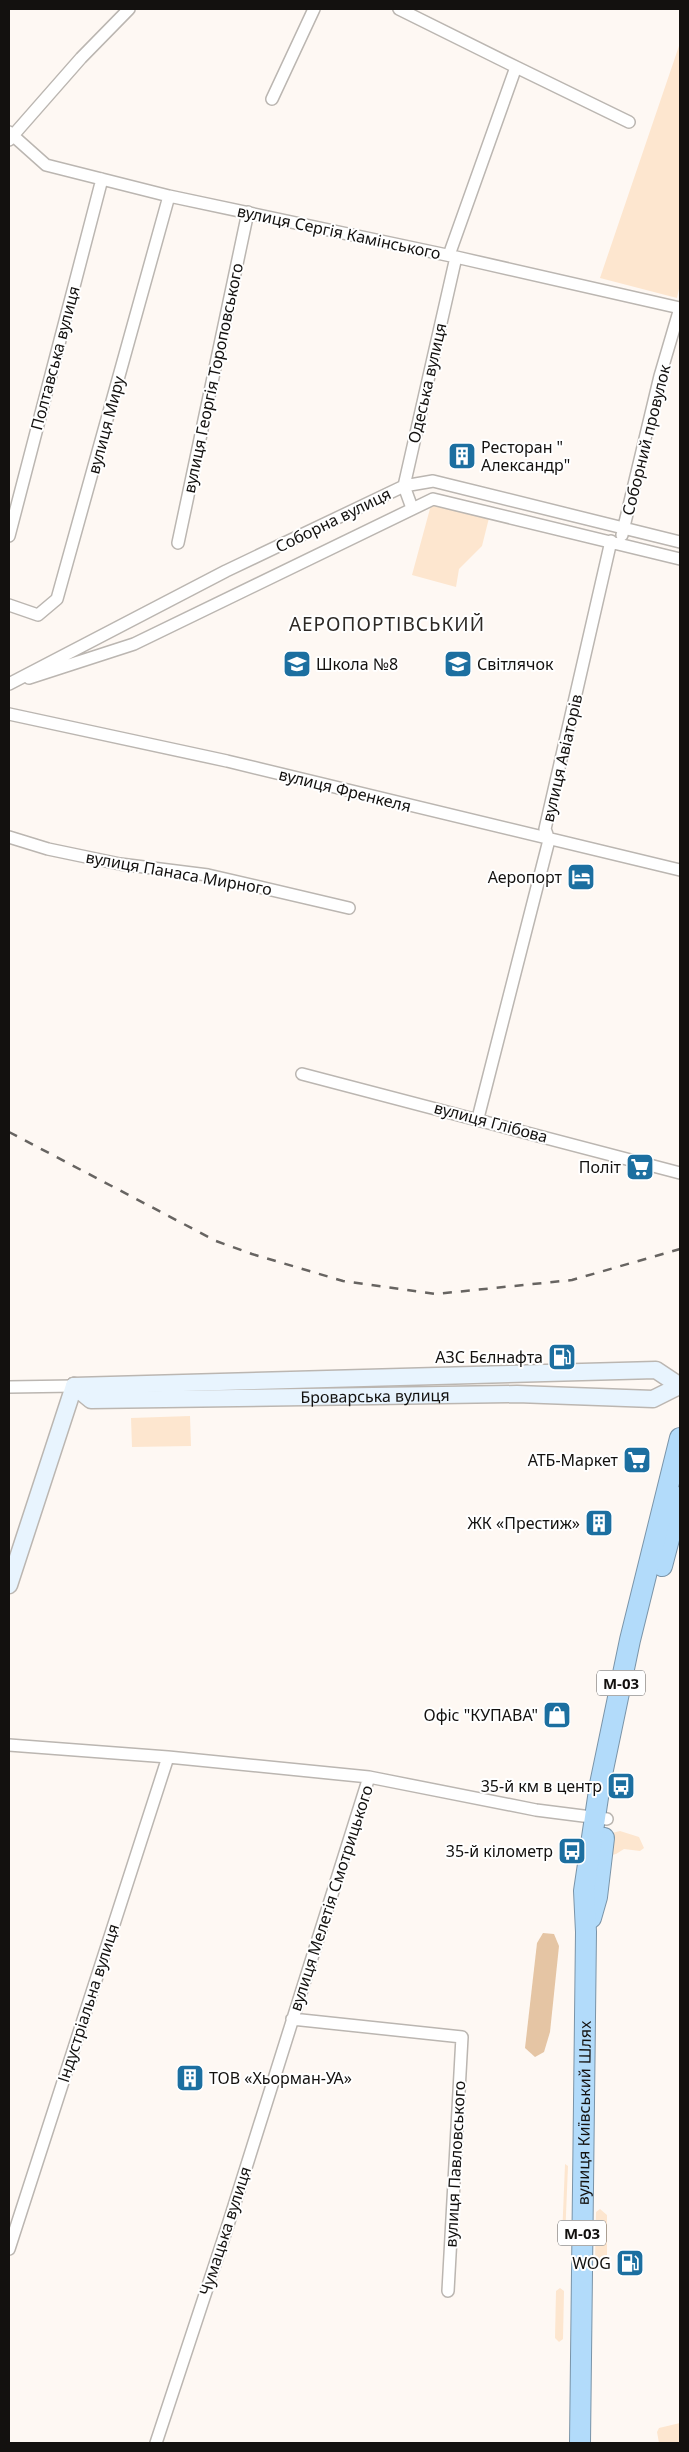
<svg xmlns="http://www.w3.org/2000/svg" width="689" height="2452" font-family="'Noto Sans',sans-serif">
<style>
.green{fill:#fde6cf}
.forest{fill:#e5c5a4}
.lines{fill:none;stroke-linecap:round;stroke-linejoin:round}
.street-casing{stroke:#bbb6b1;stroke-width:14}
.secondary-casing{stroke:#bbb6b1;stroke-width:19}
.highway-casing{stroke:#7a94a8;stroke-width:22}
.street{stroke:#fff;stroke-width:11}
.secondary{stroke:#e8f4fe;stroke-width:16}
.highway{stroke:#b2dbfa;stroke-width:20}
.rail{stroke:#676461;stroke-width:2.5;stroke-dasharray:9 9;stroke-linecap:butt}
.labels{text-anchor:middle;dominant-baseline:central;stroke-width:4;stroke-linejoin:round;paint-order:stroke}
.shield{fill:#fff;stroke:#5a5857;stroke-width:1}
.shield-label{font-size:15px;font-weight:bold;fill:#13110f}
.street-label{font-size:16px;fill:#13110f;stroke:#fff}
.poi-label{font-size:16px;fill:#13110f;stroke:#fff;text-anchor:end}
.quarter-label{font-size:19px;letter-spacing:1px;fill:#2d2925;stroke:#fff}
</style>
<rect width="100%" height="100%" fill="#fef8f3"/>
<path class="green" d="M680,43V284L677,298L600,278Z
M431,505L489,518L482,546L459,569L456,587L412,575Z
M190,1416L191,1446L132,1447L131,1418Z
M620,1831L639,1837L644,1848L640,1851L624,1849L616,1854L608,1856L609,1837L612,1833Z
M565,2164L568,2166L565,2239L562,2238Z
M600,2209L607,2215V2261L601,2265L595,2261L596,2212Z
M560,2288L564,2291L563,2339L559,2342L555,2338L556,2291Z
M680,2423V2443H659L657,2432L659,2428Z"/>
<path class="forest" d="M543,1933L554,1934L559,1946L550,2032L544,2052L535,2057L525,2048L537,1943Z"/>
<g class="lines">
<defs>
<path id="street" d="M399,9L516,67
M272,99L314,9
M9,132L46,165L169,196L456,257L680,308
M9,140L81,58L129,9
M449,255L516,67L629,122
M412,508L404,486L456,257
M622,535L660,376L680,308
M9,536L102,179
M178,543L248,212
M9,605L38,615L57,599L169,196
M29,678L134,644L433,499L680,559
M9,684L226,571L404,486L433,481L680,542
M9,714L227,761L680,870
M9,837L48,849L120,864L208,875L349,908
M302,1074L680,1173
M478,1118L549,840L545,829L611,541
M9,1387L74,1386
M9,1745L168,1757L369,1777L536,1810L607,1819
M292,2019L462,2037L448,2291
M9,2249L168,1757
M156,2443L227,2228L369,1777"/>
<g id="secondary">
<path id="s1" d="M74,1386L91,1400L517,1394L653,1399L679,1386"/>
<path d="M74,1386L656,1370L680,1386"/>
<path d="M9,1585L74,1386"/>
</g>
<g id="highway">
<path d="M662,1566L680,1497"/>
<path d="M591,1918L597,1897L604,1838"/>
<path id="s2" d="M580,2443L586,1932L584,1891L600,1784L630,1640L680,1438"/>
</g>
</defs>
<use href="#street" class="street-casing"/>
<use href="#secondary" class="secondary-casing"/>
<use href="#highway" class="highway-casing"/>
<use href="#street" class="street"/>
<use href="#secondary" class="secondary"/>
<use href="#highway" class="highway"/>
<path class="rail" d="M9,1132L216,1241L252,1254L343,1281L436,1294L572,1280L680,1249"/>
</g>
<defs>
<symbol id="building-square" viewBox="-11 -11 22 22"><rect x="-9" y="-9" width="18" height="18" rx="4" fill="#1c6fa0" stroke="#fff"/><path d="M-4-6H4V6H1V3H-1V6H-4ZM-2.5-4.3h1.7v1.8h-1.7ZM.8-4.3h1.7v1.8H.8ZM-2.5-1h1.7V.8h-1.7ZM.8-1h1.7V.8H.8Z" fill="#fff"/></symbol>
<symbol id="school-square" viewBox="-11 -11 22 22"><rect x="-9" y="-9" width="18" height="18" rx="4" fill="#1c6fa0" stroke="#fff"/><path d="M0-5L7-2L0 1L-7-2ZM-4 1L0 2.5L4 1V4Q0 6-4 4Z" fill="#fff"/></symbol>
<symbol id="hotel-square" viewBox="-11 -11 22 22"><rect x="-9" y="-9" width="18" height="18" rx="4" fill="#1c6fa0" stroke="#fff"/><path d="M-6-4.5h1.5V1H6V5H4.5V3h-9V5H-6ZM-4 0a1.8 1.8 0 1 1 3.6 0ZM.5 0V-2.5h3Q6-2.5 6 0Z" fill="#fff"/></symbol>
<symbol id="supermarket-square" viewBox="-11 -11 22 22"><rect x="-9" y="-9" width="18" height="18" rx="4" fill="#1c6fa0" stroke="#fff"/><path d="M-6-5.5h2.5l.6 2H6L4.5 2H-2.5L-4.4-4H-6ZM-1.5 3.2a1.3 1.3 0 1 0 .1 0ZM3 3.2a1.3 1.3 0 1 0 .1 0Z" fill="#fff"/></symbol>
<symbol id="fuel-square" viewBox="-11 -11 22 22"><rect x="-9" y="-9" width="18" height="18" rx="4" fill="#1c6fa0" stroke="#fff"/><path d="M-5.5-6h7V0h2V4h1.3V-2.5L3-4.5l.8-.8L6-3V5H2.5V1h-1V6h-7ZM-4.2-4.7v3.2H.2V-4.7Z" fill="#fff"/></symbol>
<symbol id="shop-square" viewBox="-11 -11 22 22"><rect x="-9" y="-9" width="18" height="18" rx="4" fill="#1c6fa0" stroke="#fff"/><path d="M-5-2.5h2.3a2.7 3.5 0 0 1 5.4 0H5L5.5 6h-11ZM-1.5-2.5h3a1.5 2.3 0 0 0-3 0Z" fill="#fff"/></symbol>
<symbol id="bus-square" viewBox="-11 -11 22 22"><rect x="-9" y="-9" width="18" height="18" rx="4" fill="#1c6fa0" stroke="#fff"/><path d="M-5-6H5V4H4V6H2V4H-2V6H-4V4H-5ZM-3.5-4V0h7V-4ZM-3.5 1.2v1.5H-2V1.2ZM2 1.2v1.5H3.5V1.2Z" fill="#fff"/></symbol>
</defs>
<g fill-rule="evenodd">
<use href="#building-square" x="446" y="440" width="32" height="32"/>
<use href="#school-square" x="281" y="648" width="32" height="32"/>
<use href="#school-square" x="442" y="648" width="32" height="32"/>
<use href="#hotel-square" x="565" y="861" width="32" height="32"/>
<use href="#supermarket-square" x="624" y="1151" width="32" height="32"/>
<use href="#fuel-square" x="546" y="1341" width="32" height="32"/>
<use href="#supermarket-square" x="621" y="1444" width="32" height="32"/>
<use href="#building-square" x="583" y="1507" width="32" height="32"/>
<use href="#shop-square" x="541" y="1699" width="32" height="32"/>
<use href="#bus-square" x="605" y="1770" width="32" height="32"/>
<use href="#bus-square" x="556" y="1835" width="32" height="32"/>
<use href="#building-square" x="174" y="2062" width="32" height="32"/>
<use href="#fuel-square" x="614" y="2247" width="32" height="32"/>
</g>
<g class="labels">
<g class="shield">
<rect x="597" y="1670.5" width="48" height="25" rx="4"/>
<rect x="558" y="2220.5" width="48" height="25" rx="4"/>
</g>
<g class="shield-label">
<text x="621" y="1683">М-03</text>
<text x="582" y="2233">М-03</text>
</g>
<g class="street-label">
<text transform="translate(339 232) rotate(12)">вулиця Сергія Камінського</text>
<text transform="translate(55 358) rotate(-75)">Полтавська вулиця</text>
<text transform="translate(213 378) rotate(-78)">вулиця Георгія Тороповського</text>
<text transform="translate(427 383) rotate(-77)">Одеська вулиця</text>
<text transform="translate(106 425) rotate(-75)">вулиця Миру</text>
<text transform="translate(646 440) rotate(-76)">Соборний провулок</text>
<text transform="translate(333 520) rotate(-26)">Соборна вулиця</text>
<text transform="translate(562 758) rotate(-77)">вулиця Авіаторів</text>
<text transform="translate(345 790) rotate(14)">вулиця Френкеля</text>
<text transform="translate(179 873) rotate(10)">вулиця Панаса Мирного</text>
<text transform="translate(491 1122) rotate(15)">вулиця Глібова</text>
<text stroke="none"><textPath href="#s1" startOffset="306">Броварська вулиця</textPath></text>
<text transform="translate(331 1898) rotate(-72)">вулиця Мелетія Смотрицького</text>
<text transform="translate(88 2003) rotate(-72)">Індустріальна вулиця</text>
<text stroke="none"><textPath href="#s2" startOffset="330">вулиця Київський Шлях</textPath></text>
<text transform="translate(455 2164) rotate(-87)">вулиця Павловського</text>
<text transform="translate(225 2231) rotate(-72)">Чумацька вулиця</text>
</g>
<g class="poi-label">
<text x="481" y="447" text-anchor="start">Ресторан "<tspan x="481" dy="18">Александр"</tspan></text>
<text x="316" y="664" text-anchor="start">Школа №8</text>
<text x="477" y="664" text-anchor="start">Світлячок</text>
<text x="562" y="877">Аеропорт</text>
<text x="621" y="1167">Політ</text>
<text x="543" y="1357">АЗС Бєлнафта</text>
<text x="618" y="1460">АТБ-Маркет</text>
<text x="580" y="1523">ЖК «Престиж»</text>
<text x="538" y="1715">Офіс "КУПАВА"</text>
<text x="602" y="1786">35-й км в центр</text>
<text x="553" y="1851">35-й кілометр</text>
<text x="209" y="2078" text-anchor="start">ТОВ «Хьорман-УА»</text>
<text x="611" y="2263">WOG</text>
</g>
<g class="quarter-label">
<text x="387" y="624">АЕРОПОРТІВСЬКИЙ</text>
</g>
</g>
<rect width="689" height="2452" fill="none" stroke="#13110f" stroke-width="20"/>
</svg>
